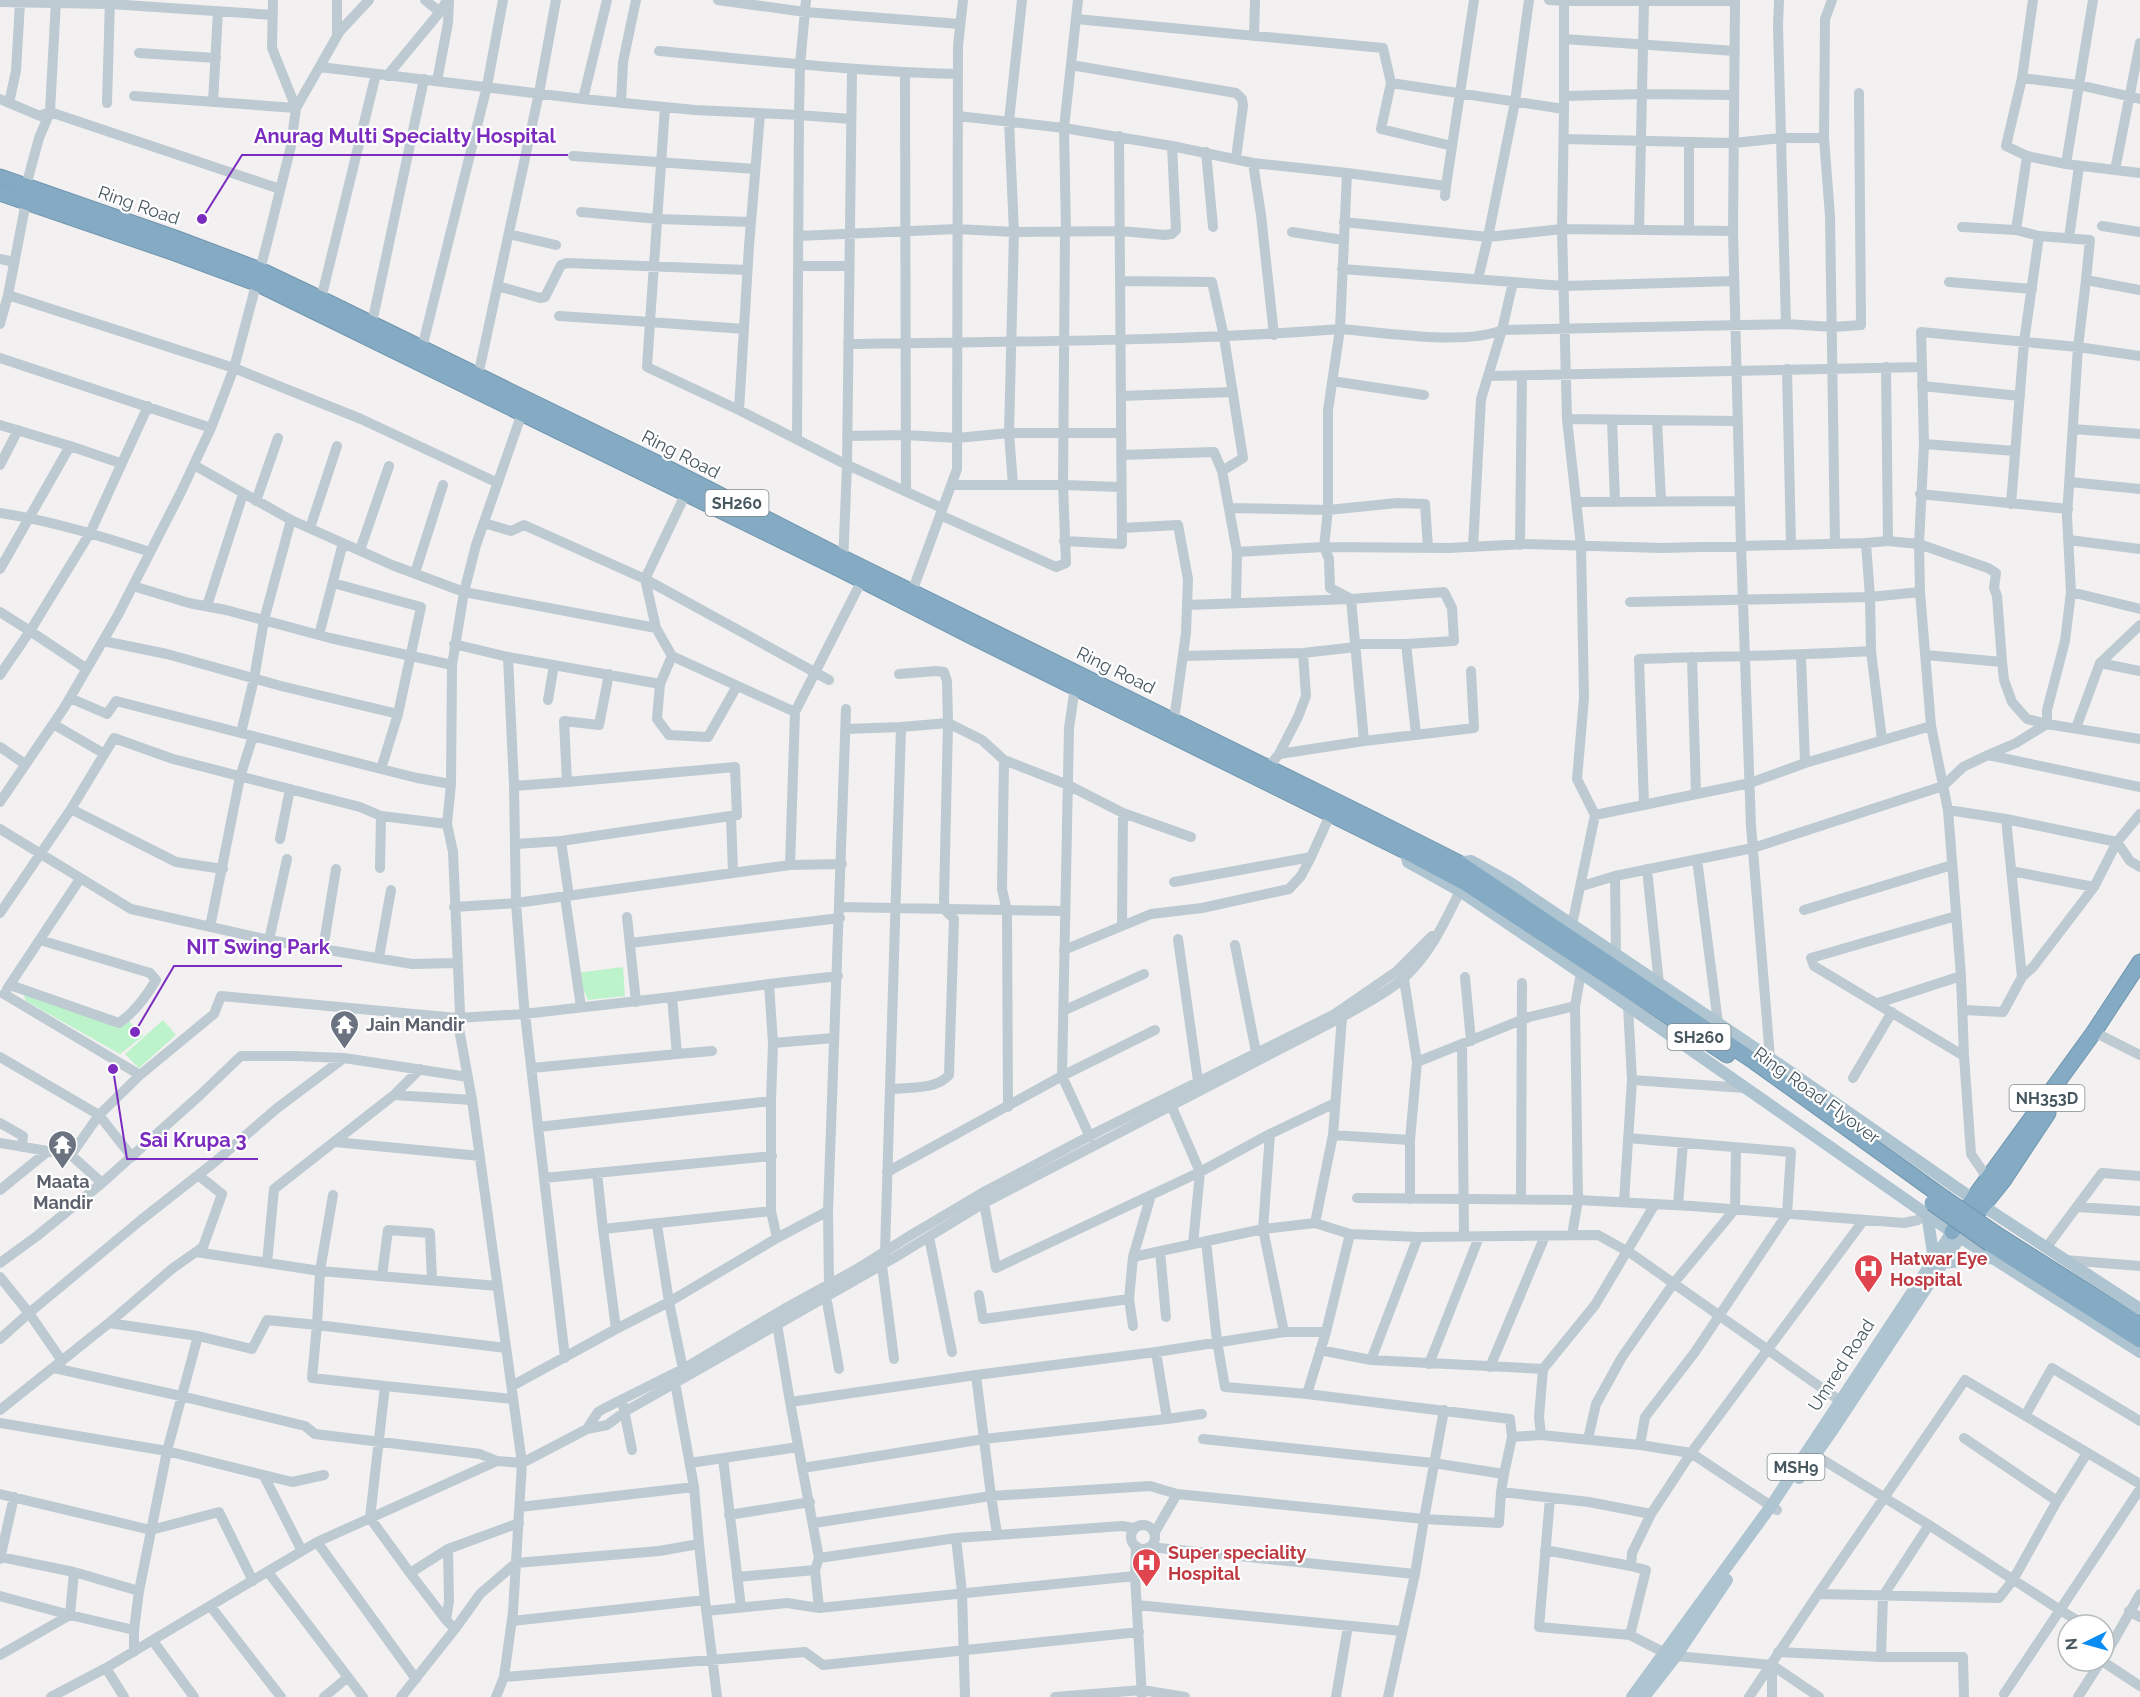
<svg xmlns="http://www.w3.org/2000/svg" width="2140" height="1697" font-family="Raleway,sans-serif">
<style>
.green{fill:#bcf3ca}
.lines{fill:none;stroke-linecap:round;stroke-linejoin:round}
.highway-casing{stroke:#6f96af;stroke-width:17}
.minor{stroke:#bdcad1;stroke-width:10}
.major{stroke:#aec4d1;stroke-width:12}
.highway{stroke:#84abc3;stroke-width:15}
.highway-bridge-casing{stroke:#6f96af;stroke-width:17;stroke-linecap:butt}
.highway-bridge{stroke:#84abc3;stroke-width:15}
.labels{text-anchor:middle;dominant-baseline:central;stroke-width:4.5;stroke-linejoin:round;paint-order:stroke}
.shield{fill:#fff;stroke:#7e8990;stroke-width:1.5}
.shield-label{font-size:16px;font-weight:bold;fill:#465760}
.street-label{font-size:18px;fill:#465760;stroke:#fff}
.worship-label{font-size:18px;font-weight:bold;fill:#5b616d;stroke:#fff;text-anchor:start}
.health-label{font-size:18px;font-weight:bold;fill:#be3a42;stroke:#fff;text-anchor:start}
.leader{fill:none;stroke:#7b2cbf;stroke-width:2}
.callout-dot{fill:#7b2cbf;stroke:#fff;stroke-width:2}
.callout-label{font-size:20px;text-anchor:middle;font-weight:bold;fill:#7b2cbf;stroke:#fff;stroke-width:4.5;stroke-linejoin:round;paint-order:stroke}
</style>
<rect width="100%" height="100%" fill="#f3f0f1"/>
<path class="green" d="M623,967L625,996L588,1000L576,973Z
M28,991L129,1021L143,1036L120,1054L26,1001L24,996Z
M341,1006L357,1008L353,1039L337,1038Z
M163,1020L176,1035L139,1068L125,1054Z"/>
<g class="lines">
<defs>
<path id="highway" d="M0,177L175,238L260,270L321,299L667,468L843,558L1370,818L1459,863L1755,1062L1937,1193
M0,193L175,253L256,283L842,570L973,637L1405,851L1467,884L1727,1055
M1966,1227L2003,1181L2048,1113
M1952,1232L1975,1196L2094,1032L2140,962
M1996,1234L2140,1325
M1990,1244L2140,1340"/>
</defs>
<use href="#highway" class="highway-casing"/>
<path class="minor" d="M56,0L50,112L280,189
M273,0L272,48L296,108
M337,0V36
M425,0L440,12
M718,0L805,12L960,24
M1529,0L1515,102L1488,237L1562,229L1733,231
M1779,0L1778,26L1786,324L1502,330C1464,346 1382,332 1340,329L1328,410V510L1324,547L1449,548L1526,544L1662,548L1866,543L1870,597L1920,592L1931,726L1948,810L1961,976L1964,1056L1971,1154L1988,1179
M2033,0L2022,78L2006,146L2027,156L2016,230L2039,236
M1564,1H1735L1733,231L1741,546L1751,826L1770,1058
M0,2L110,4L273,15
M1076,19L1383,48L1391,83L1564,109V1L1549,0
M1254,36L1255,0
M1564,39L1735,51
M659,51C759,60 858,72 958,74
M139,53L216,58
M1071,65L1236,93L1242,99L1243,106L1236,158
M320,67L583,99L695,110L799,115L800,65L806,0
M905,73L906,492
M387,76L440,12L447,0
M2022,78L2079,85L2093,0
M437,81L448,23L449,0
M1391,83L1381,129L1452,146
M134,96L296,108
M1565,96L1642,94L1734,95
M0,99L40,116L50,112
M583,99L607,0
M213,102L218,11
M9,103L16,71L20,3
M107,103L110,0
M621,103L623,62L636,0
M1564,109L1562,229L1567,419L1581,546L1584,698L1577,779L1595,815L1750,783L1805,763L1931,726
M760,114L749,246L739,410L841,462L942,508
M1824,138L1825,19L1832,0
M1564,139L1734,143L1781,138H1824L1830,216L1835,544
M1689,142V230
M1206,152L1213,227
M573,156L755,169
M2027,156L2066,164L2140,173
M1253,163L1261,215L1274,335
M2066,164L2079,85L2140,99
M2115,170L2140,43
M1347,173L1446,186L1445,196
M26,186L39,138L50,112
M1446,186L1474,0
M581,212L658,219L751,222
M1344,222L1488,237L1478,279
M2102,226L2140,232
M1962,227L2016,230
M1639,230L1644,1
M1065,232L1063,485L1121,487
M1066,232L1064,128L1078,0
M1292,232L1343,240
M509,234L556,245
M798,236L957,229L1014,232L1121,231L1165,235L1172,234L1176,230L1172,146L1064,128L958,116
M2069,238L2079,166
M0,259L14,262
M798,266H849
M1342,269L1564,286L1734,281
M2086,280L2078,347L2140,356
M1121,281L1212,282L1224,337L1243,458L1222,471L1237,552L1324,547L1329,559L1330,588L1351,599L1444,592L1452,608L1454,641L1406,644
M1949,282L2032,289
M498,286L540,298L545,297L561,265L567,263L747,270
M8,295L234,368L361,419L498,483
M321,299L376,74
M559,316L650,322L665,107
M372,323L424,79
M0,324L8,295L26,202
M1786,324L1833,327L1861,325L1859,93
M848,344C1012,341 1176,342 1340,329L1347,173L1253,163L1172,146
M422,348L487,86L503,0
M0,358L211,428
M1886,367L1888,541
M1922,367L1921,332L2078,347L2067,516L2071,592L2140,609
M1787,369L1791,545
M478,376L539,93L556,0
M1489,376L1922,367L1924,444L1919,544L1988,568L1996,573L1994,588L1997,596L2002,662
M1332,381L1424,395
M1922,386L2020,396
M1121,396L1233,392
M739,410L647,367L650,322L744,329
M1567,419L1738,421
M1612,420L1615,502
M1657,420L1661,501
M0,425L70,446
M2073,429L2140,434
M847,436L906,435L957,438L1009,433L1014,232L1009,121L1022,0
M797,439L799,115L851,119
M1924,444L2015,451
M1121,455L1214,452L1222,471
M0,465L18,430
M194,465L291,520L392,565L464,592L656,628
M2070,482L2140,489
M1013,485L1009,433H1121
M686,493L645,579L656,628L672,656L795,712
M1920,494L2068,509
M256,501L278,438
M1577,502L1739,501
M2011,504L2024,342L2039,236L2090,240L2086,280L2140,290
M1229,508L1328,510L1397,503L1425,504L1428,547
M0,513C52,521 101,536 150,552
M940,515L1056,567L1066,563L1063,485H951
M484,523L511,531L524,525L645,579L829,680
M310,528L337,446
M1122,528L1178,525L1188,579L1186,633L1174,720
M2069,540L2140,549
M1064,541L1122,544L1119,136
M1866,543L1888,541L1919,544L1920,592
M1520,545L1522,376
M1473,547L1481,399L1502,330L1513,282
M360,550L389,466
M843,564L847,465L852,69
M0,569L70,446L120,463
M415,573L443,485
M333,583L421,607L398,714
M133,586L189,603L226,610L330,638L452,665
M912,592L957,469L958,46L963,0
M1630,602L1870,597L1871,651L1882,740
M1236,603L1237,552
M1187,605L1351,599L1364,741L1279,754L1264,773
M207,606L243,494
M0,612L30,631L0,675
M319,635L343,543
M103,641L167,654L281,686L398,714L381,769L417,778L451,784
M454,644L508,657L514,786L516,903L524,1006L565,1358
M1356,644H1406L1416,734
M1926,655L2002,662L2004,680L2012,702L2027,719L2047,724L2140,739
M1183,656L1303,653L1356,647
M1801,656L1805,763
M508,657L660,684L672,656
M1692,657L1696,794
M2100,663L2140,671
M87,669L30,631L90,533L148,406
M660,684L657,719L669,735L708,737L737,686
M1075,687L1069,728L1062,1076L1090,1137
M70,698L107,714L116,701L381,769
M548,700L554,665
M53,724L103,753
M901,727L948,723L982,740L1004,760
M2076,728L2100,663L2140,625
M846,729L901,727L885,1252
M241,733L254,679L264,620L291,520
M1364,741L1474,728L1471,671
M0,747L25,764
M1279,754L1298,717L1306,696L1303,653
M1988,755L2016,743L2047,724V710L2065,641L2071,592
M514,786L567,782
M0,802L64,708L118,615L181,492L211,428L234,368L266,247L291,146L296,108L340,31L369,0
M1644,805L1639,659C1716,656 1794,656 1871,651
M71,809L176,862L223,869
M1948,810L2006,819L2022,977L2003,1012L1963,1010
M731,816L733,873
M2006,819L2117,842L2130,861L2140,867
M0,829L131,909L269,940L412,964L456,963
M280,839L290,789
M516,844L561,841
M1697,859L1718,1023
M790,865L842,864
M380,868L381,816
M1647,869L1659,984
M2011,871L2094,887
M1174,882L1311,857L1330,815
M1582,886L1615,876
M569,896L561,841L737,815L735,767L567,782L564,721L599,725L609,674
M565,897L581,1007
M454,907L516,903L790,865L795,712L862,580
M840,907L1065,911
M1804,910L1952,865
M0,913L71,809L114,738L173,759L360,807L381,816L447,824
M1956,916L1811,958L1814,966L1964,1056
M627,917L636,1002
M1122,925L1123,813
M1572,925L1595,815
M210,927L240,777L253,736
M1178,939L1198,1081
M269,940L287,859
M630,943L840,918
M1235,945L1256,1052
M323,949L336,869
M1064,950L1151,914L1202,908L1289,889L1301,876L1311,857
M1616,956L1615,876L1753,848L1943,786L1963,767L1988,755L2140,787
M379,957L391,890
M1465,977L1471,1041
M2022,977L2033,967L2094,887L2117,842L2140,814
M10,985L119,1023C135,1012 146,997 156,980L150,973L40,940
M7,989L80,879
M4,994L140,1075
M672,997L769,984
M1878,1003L1961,976
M1063,1011L1144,974
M2094,1032L2140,1055
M834,1038L773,1043L769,984L838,976
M1462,1044L1464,1236
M677,1054L712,1051
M0,1057L99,1115L132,1157
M1417,1062L1529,1017L1575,1006L1581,973
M1853,1078L1892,1012
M1632,1080L1745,1088
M891,1089C910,1087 936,1090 949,1075L954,919L945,910L944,900L948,723L947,681L944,672L936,671L899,674
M394,1095L420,1069
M771,1101L773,1043
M1171,1105L1200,1172L1193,1244
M1008,1107L1007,911L1002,889L1004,760L1068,785L1123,813L1191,837
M0,1123L23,1136L22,1147
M538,1127L771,1101V1211L777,1238
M1270,1134L1263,1229L1284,1332
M1333,1135L1410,1140L1417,1062L1403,973
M1628,1138L1791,1152L1787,1214L1695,1352L1645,1417L1640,1445
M335,1142L480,1156
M0,1143L71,1155
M887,1172L1062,1076L1155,1030
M597,1173L603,1229
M544,1178L772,1156
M102,1183L199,1096L241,1056H295L344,1058L468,1077
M0,1190L48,1151
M333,1195L320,1271L317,1325L506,1348
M1357,1198L1578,1200L1692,1206L1904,1223L1918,1220L1929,1209
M1521,1198L1522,983
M1410,1199V1140
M1624,1202L1632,1080L1628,1006
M984,1203L996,1268L1200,1172L1270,1134L1335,1103
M1678,1205L1683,1143
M2077,1207L2140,1211
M657,1225L669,1302L684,1374
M1350,1234L1418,1237L1598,1235L1632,1254L1846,1405
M1572,1235L1578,1200L1575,1006
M929,1237L952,1352
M1418,1237L1371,1360L1543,1369L1539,1417L1541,1435L1640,1445L1691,1453L1777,1510
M1206,1241L1217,1341L1225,1387L1307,1394
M2046,1248L2102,1173L2140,1176
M1160,1251L1166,1317
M196,1252L320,1271L498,1286
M1133,1257L1263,1229L1315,1223
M2065,1260L2140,1266
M0,1263L37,1236L102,1183L71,1155L99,1115L140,1075L214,1014L221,996L457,1018L524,1014L672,997L677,1054L532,1068
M267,1263L274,1189L394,1095L472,1100
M882,1265L894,1359
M382,1276L388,1230L430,1233L432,1280
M0,1277L29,1313L0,1339
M829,1285L828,1211L846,709
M979,1295L983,1319L1129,1299L1133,1326
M826,1296L839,1369
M1129,1299L1133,1257L1151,1195
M777,1324L790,1402L976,1375
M616,1329L603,1229L771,1211
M1326,1332L1307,1394L1510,1419L1512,1437
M198,1336L252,1349L267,1320L317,1325L312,1378L385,1386L370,1518L410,1573L448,1549L449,1601L446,1620L455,1629
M1320,1350L1371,1360
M62,1361L29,1313L141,1220L216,1161L276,1109L344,1058
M1429,1364L1479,1237
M1490,1367L1545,1236
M54,1368L181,1396L305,1426L315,1434L480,1454L497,1461
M1543,1369L1595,1305L1655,1204
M385,1386L513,1399
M512,1386L616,1329L669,1302L777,1238L828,1211
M790,1402L819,1558L815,1570L819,1608
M623,1405L632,1450
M0,1410L109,1323
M1444,1410L1424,1519L1499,1523L1501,1492
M2025,1416L2052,1368L2140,1421
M1167,1419L1202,1414
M0,1423L167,1451L292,1482L324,1475
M587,1429L598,1412L605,1408L683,1369L784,1309L857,1269L911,1235L982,1193L1101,1130L1333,1015L1397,971L1432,936
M1964,1438L2057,1501
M1203,1439L1433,1463L1504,1474L1501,1492L1589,1502L1651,1514L1691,1453L1863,1221
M1588,1439L1596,1404L1622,1357L1673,1284L1735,1209L1736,1148
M1815,1455L1929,1525L2060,1610L2140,1489
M723,1458L741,1607
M690,1463L798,1447
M803,1468L984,1439L1167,1419L1156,1352
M1504,1474L1512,1437L1541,1435
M264,1476L302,1551
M694,1487L699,1544
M0,1494L151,1530L219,1512L253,1581
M1177,1494L1424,1519L1415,1574L1388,1697
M1550,1498L1539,1627L1630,1635L1665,1653L1676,1656L1772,1665L1819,1697
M520,1507L694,1487L674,1377
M729,1515L810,1502
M814,1523L991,1496L997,1534
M1131 1537a12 12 0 1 1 24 0a12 12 0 1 1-24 0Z
M1155,1532L1177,1494L1150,1486L991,1496L976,1375L1156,1352L1284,1332H1326L1350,1234L1315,1223L1333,1135L1342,1017
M317,1542L416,1679
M1136,1546L1135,1576L1142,1697
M1150,1547L1415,1574
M448,1549L519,1523
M1545,1550L1631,1566
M0,1557L74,1572L139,1591
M819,1558L956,1538
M0,1559L14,1497
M268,1572L363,1697
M410,1573L446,1620
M737,1577L815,1570
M1818,1594L1999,1598L2013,1580L2057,1501L2087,1453
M0,1596L70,1615L74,1572
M1137,1605L1402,1631
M211,1607L281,1697
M706,1611L787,1603L819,1608L1135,1576
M2129,1611L2140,1617
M512,1621L705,1600L717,1697
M1630,1635L1646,1570L1631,1566L1632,1553L1651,1514
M2104,1637L2113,1642L2104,1657
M153,1641L194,1697
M2113,1642L2140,1594
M134,1652V1630L139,1591L167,1451L198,1336L109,1323L173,1268L203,1247L222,1194L198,1175
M1778,1652L1881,1657H1963L1964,1697
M0,1655L70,1615L134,1630
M1881,1657L1883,1596L1929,1525
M2102,1661L2140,1686
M106,1668L124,1697
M504,1677L805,1652L823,1665L1139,1632
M2004,1694L2060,1610L2085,1625
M51,1697L106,1668L317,1542L497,1461L522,1463L587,1429L607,1425L626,1411L894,1258L984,1203L1342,1017C1363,1005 1387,993 1405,977C1431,953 1445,921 1460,891
M324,1697L348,1677
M401,1697L455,1629L480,1594L516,1563L659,1551L699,1544L705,1600
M496,1697L504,1677L513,1612L522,1463L472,1100L457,1018L460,1013L453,852L447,824L451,784L452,665L464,592L476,545L522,413
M965,1697L962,1592L956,1538L1122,1526L1134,1528
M1055,1697L1142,1690L1185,1697
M1336,1697L1348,1626
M1749,1697L1818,1594L1965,1380L2140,1484
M1772,1697V1665
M2078,1697L2101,1661"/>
<path class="major" d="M1405,851L1408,862L1460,891L1581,973L1952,1232L2140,1352
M1459,863L1471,861L1509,882L1786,1069L1980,1204L2140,1309
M1927,1214L1934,1259
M1942,1263L1991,1258
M1799,1478L1834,1428L1960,1237
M1632,1697L1771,1506L1952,1232
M1644,1697L1676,1656L1727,1580"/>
<use href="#highway" class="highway"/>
<defs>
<path id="highway-bridge" d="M1937,1193L1996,1234
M1932,1203L1990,1244"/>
</defs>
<use href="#highway-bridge" class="highway-bridge-casing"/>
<use href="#highway-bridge" class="highway-bridge"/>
</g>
<defs>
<symbol id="temple-pin" viewBox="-11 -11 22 30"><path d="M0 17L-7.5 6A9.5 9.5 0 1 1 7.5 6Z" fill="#6b7280" stroke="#fff"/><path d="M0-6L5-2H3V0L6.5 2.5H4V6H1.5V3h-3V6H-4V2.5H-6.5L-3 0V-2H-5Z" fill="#fff"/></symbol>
<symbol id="hospital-pin" viewBox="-11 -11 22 30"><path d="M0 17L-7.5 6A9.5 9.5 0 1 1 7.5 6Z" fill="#e0444e" stroke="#fff"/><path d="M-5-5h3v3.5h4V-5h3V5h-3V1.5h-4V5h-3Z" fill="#fff"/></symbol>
</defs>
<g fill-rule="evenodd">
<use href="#temple-pin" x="328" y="1008" width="33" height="45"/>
<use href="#temple-pin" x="46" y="1128" width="33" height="45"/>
<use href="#hospital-pin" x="1852" y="1252" width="33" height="45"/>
<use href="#hospital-pin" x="1130" y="1546" width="33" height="45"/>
</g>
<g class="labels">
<g class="shield">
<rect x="705.5" y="490" width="63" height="26" rx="4.5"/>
<rect x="1667.5" y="1024" width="63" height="26" rx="4.5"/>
<rect x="2009.5" y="1085" width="75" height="26" rx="4.5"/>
<rect x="1767.5" y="1454" width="57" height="26" rx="4.5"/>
</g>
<g class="shield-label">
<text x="737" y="503">SH260</text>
<text x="1699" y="1037">SH260</text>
<text x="2047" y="1098">NH353D</text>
<text x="1796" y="1467">MSH9</text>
</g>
<g class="street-label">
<text transform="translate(139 205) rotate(19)">Ring Road</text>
<text transform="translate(681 454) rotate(27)">Ring Road</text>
<text transform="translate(1116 670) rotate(26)">Ring Road</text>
<text transform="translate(1817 1095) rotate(36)">Ring Road Flyover</text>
<text transform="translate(1841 1365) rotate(-57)">Umred Road</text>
</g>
<g class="worship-label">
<text x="366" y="1024">Jain Mandir</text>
<text x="63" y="1181" text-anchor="middle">Maata<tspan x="63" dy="21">Mandir</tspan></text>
</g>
<g class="health-label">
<text x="1890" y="1258">Hatwar Eye<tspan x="1890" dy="21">Hospital</tspan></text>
<text x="1168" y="1552">Super speciality<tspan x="1168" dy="21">Hospital</tspan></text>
</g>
</g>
<path class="leader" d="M202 219L242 155H568M135 1032L174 966H342M113 1069L127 1159H258"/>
<g class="callout-dot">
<circle cx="202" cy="219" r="6"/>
<circle cx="135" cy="1032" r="6"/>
<circle cx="113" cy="1069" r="6"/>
</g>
<g class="callout-label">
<text x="405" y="143">Anurag Multi Specialty Hospital</text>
<text x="258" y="954">NIT Swing Park</text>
<text x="193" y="1147">Sai Krupa 3</text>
</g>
<g transform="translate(2086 1643) rotate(265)"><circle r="28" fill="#ffffff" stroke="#b5bcbf" stroke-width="1.5"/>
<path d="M0-4.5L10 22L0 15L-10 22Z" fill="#0a8df3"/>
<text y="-9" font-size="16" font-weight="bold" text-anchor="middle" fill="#465760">N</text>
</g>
</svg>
